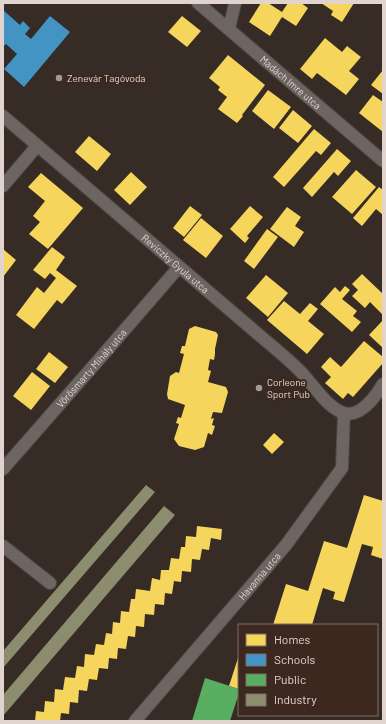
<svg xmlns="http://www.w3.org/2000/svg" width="386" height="724" font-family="Barlow,sans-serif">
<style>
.homes{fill:#f6d55c}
.schools{fill:#4393c3}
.public{fill:#5aae61}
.industry{fill:#8c8c6e}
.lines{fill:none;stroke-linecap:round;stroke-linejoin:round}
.street-casing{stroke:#504742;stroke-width:14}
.street{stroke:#6d6561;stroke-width:12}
.poi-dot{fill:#a59993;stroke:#3c281f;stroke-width:1.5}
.labels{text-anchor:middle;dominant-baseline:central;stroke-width:4;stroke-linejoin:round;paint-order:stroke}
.poi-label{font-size:10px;fill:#e1d4ce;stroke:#3c281f;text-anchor:start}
.street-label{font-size:10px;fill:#e1d4ce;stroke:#3c281f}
</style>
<rect width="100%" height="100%" fill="#362b25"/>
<path class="homes" d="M261,3H268L282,12L288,3H301L308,8L296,26L282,17L270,36L249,22Z
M321,3H354L342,22L331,15L333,11Z
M182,16L201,31L187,47L168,32Z
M325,38L342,52L347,46L361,57L349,71L359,79L346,95L317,73L312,79L300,69Z
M228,55L265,85L242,115L243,116L237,123L218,109L227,97L218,90L220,87L209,78Z
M383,70V94L371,85Z
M268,90L291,107L274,129L252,111Z
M373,95L383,102V132L359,113Z
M293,110L312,126L298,143L279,128Z
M314,129L331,143L321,155L316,151L284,187L273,177Z
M89,136L111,154L97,171L75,152Z
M337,149L351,161L338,176L334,172L312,197L303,188Z
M356,170L376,187L352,214L332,197Z
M131,172L147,187L130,205L114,190Z
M41,173L83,208L48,249L29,234L40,222L33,216L45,201L28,187Z
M379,187L383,190V215L376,209L362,226L353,218Z
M190,206L202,215L184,237L173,228Z
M250,206L263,217L247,236L249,238L245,243L230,229Z
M287,207L301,217L295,226L304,232L294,247L270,229Z
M201,218L223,236L206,258L183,240Z
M267,229L278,237L254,269L244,261Z
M52,247L65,257L56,270L77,286L62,304L57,300L34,329L16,315L37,287L44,293L56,278L50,273L45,279L33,270Z
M3,249L16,260L3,277Z
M362,274L382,293L383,292V315L370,302L365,308L352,296L358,290L352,284Z
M266,275L288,293L268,317L246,298Z
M345,286L350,290L342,299L357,311L353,316L361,322L352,332L320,304L335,287L340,292Z
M284,301L300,314L310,303L318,309L308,321L324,334L307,354L267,320Z
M383,320V348L369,335Z
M195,326L216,332L218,335L215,349V354L214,360L210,359L208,370L211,371L208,382L226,387L228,392L222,413L213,412L211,419L214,418L212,425L215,426L212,435L208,433L204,447L195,450L179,446L174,439L179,424L176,423L178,417L181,418L185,405L168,399L167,394L170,376L176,372L179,373L184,354L180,353L182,346H185L189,329Z
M364,341L383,357V363L353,397L348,393L343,399L325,383L331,377L321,367L330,357L341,367Z
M49,352L68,367L55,383L36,369Z
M32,372L50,386L31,410L13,396Z
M274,433L284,442L272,454L263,445Z
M364,495L383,501V559L371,555L373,547L362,544L344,602L333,599L335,592L323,588L312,625H273L286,584L308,591L324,541L347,548Z
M197,526L222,529L221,540L211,538L209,550L202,549L200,560L192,559L191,572L182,571L181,582L174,581L172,594L165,593L164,605L155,604L154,615L145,614L144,627L136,626L135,637L128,636L126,649L118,648L117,659L109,658L108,669L99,668L97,680L89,679L87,691L79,690L78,703L70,702L69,714L61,713L60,721H35L36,711L44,712L45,701L54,702L55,689L63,690L65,677L75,678L77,666L84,667L85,654L94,655L96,644L104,645L106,633L112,634L113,622L120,623L121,611L129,612L131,599H135L136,589L150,591L152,578L160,580L161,570H169L171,558L179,559L181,547H185L186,536L196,537Z
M239,655V689L229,686Z"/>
<path class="schools" d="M3,10L20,25L23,21L30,28L25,34L31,39L50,16L70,32L24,87L4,69L17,54L6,44L3,47Z"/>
<path class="public" d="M205,678L239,689V693L230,721H192Z"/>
<path class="industry" d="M146,485L155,492L3,668V651Z
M164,506L175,515L3,716V695Z"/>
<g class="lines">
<defs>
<g id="street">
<path id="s1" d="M198,3L383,161"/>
<path d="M229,29L235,3"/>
<path id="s2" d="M3,116L265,340C277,350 289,360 300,371C312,383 327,408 344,413C360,418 376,396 383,384"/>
<path d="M3,186L37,146"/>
<path id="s3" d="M3,469L102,356L179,267"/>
<path d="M3,546L50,583"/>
<path id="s4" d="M135,721L286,545L342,468L344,413"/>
</g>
</defs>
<use href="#street" class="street-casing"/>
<use href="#street" class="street"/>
</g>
<g class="poi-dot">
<circle cx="59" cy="78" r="4"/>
<circle cx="259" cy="388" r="4"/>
</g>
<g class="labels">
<g class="poi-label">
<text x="67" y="78">Zenevár Tagóvoda</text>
<text x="267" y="382">Corleone<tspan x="267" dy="12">Sport Pub</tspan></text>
</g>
<g class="street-label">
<text stroke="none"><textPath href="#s1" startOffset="122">Madách Imre utca</textPath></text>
<text stroke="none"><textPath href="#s2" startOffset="227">Reviczky Gyula utca</textPath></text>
<text stroke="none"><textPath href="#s3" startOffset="134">Vörösmarty Mihály utca</textPath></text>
<text stroke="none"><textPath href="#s4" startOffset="191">Havanna utca</textPath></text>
</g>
</g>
<rect width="386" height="724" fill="none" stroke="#e1d4ce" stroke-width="8"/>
<rect x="238" y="624" width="140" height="92" fill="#3c281f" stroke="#7e6d65"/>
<rect x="246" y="634" width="20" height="12" fill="#f6d55c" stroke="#7e6d65"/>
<text x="274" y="644" font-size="12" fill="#e1d4ce">Homes</text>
<rect x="246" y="654" width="20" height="12" fill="#4393c3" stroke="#7e6d65"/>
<text x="274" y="664" font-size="12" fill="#e1d4ce">Schools</text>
<rect x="246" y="674" width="20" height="12" fill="#5aae61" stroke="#7e6d65"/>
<text x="274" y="684" font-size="12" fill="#e1d4ce">Public</text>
<rect x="246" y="694" width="20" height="12" fill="#8c8c6e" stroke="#7e6d65"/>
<text x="274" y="704" font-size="12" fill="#e1d4ce">Industry</text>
</svg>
